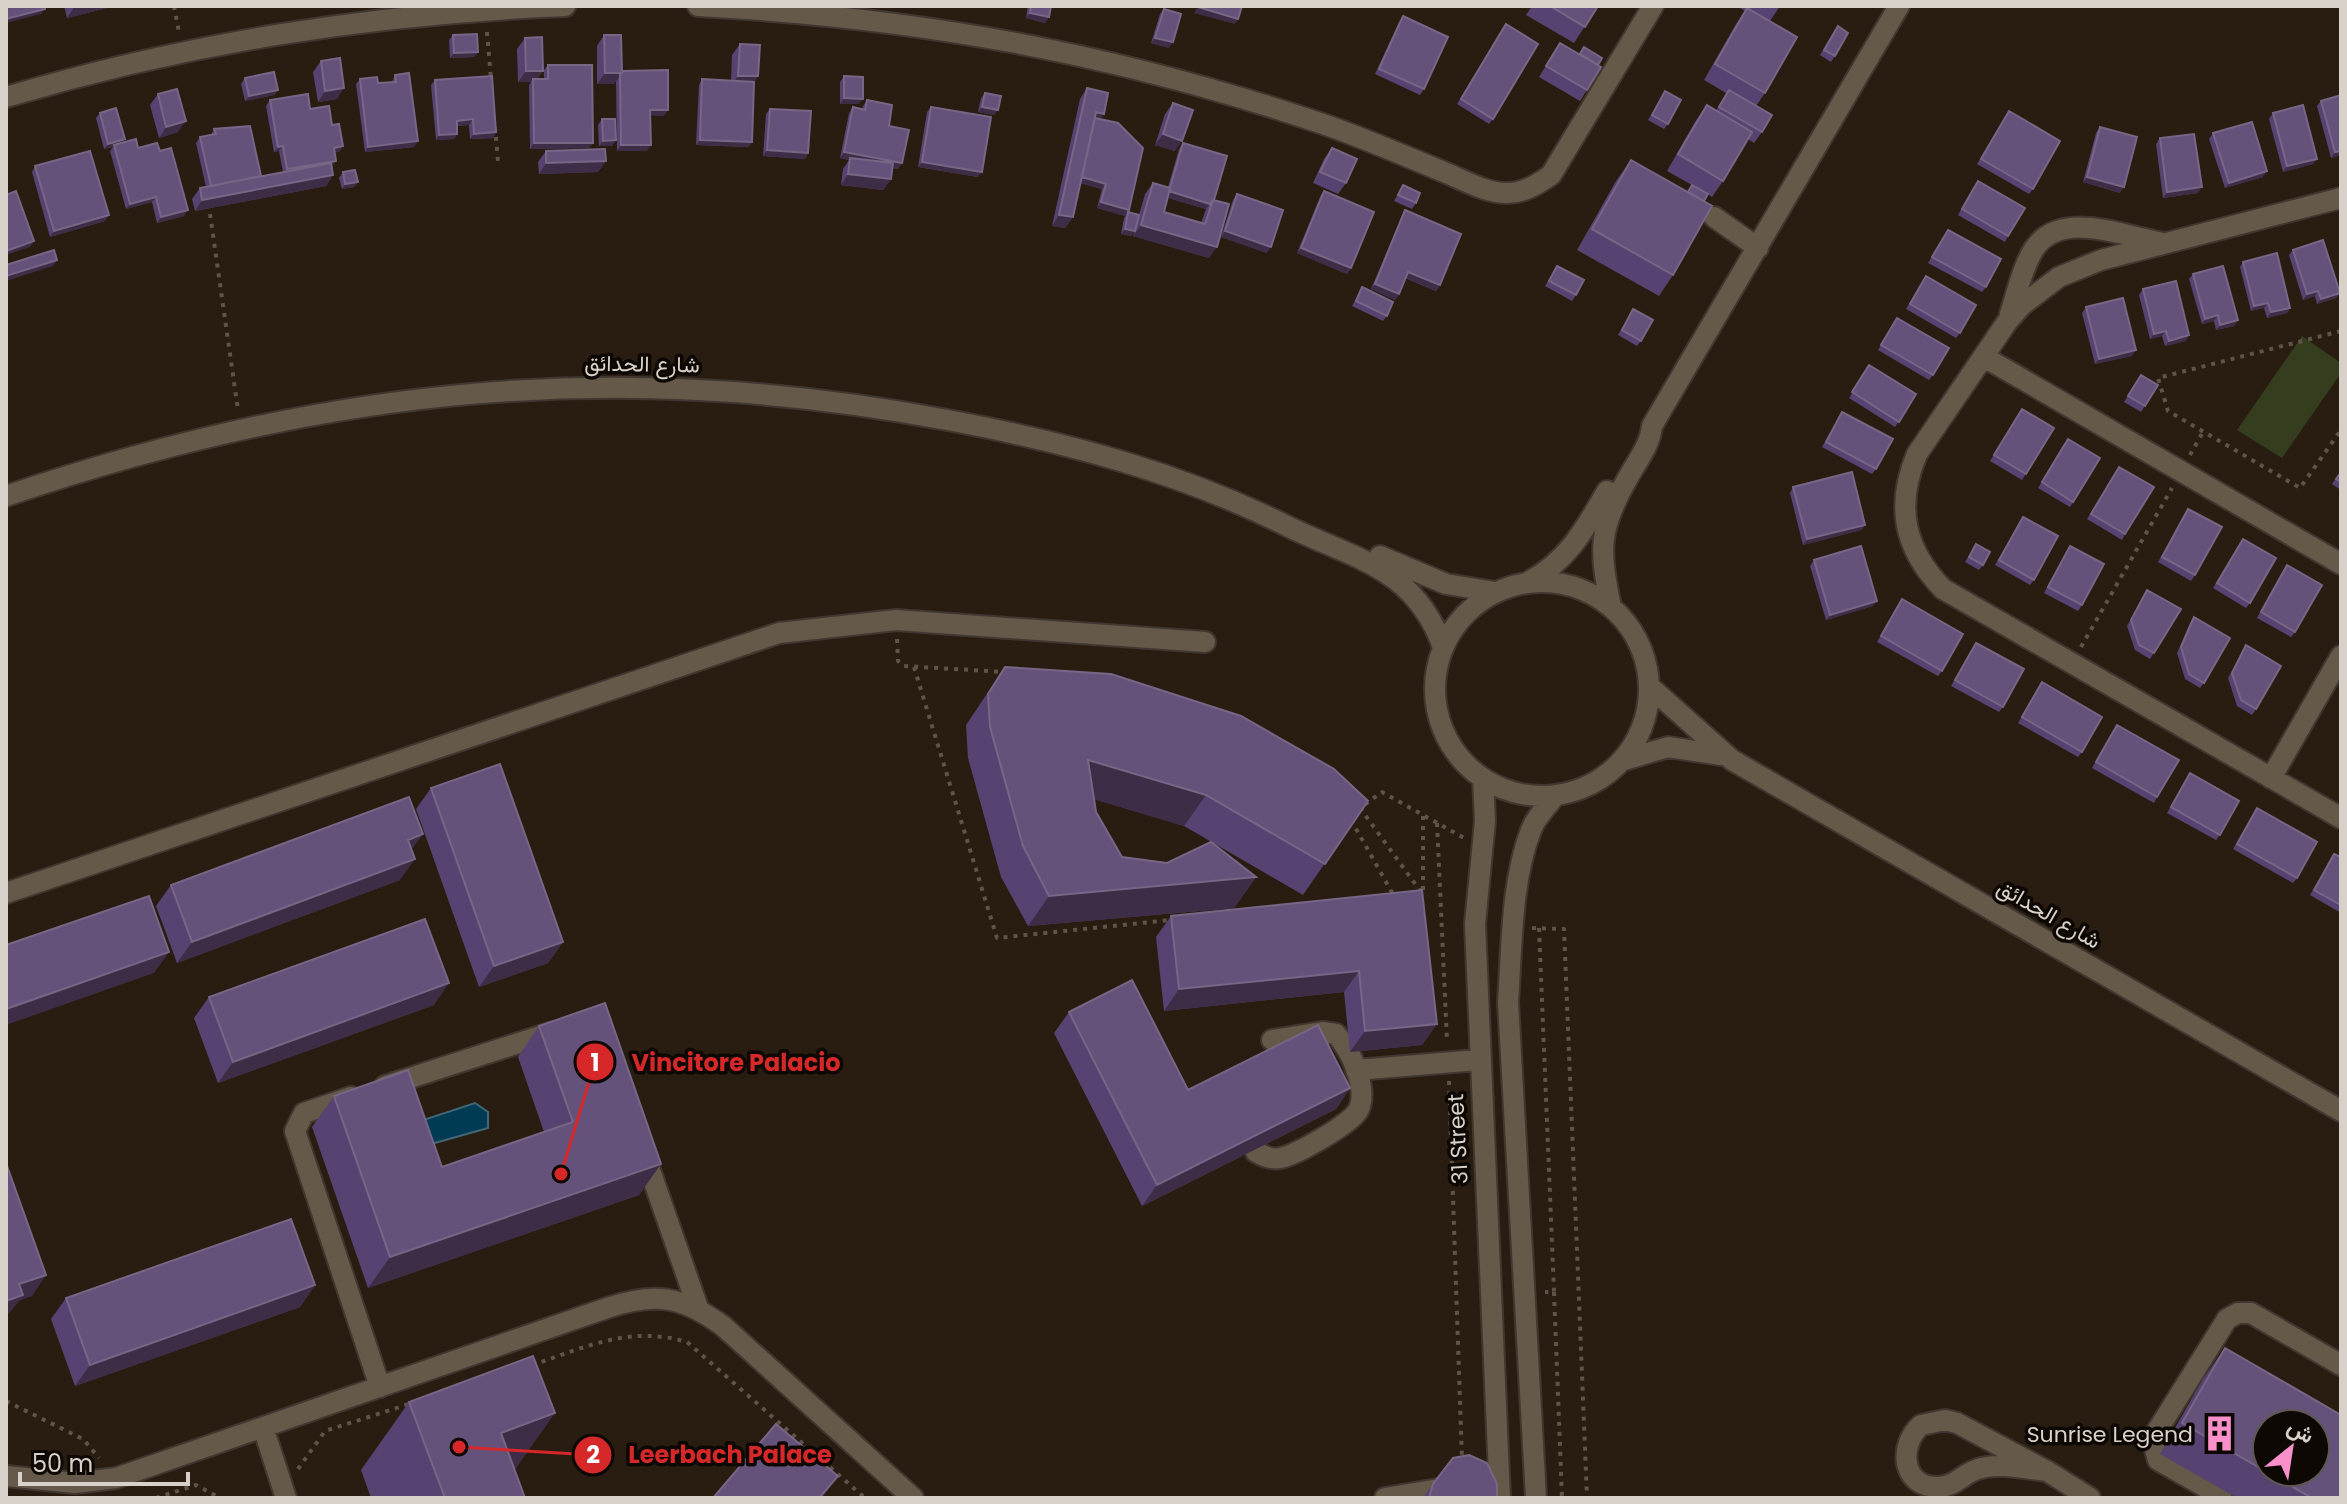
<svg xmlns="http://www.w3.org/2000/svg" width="2347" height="1504" font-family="Poppins,Vazirmatn,sans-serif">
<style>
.green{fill:#343e1f}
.water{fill:#013b53;stroke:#426876;stroke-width:2}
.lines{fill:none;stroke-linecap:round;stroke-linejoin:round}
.minor-casing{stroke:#403730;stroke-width:24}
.path{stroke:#5e5448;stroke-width:4;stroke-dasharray:4 6;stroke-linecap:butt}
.minor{stroke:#65594a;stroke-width:20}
.wall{fill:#574371;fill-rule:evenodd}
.shaded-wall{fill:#3e2d46}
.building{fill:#65527a;stroke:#776686;stroke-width:2}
.labels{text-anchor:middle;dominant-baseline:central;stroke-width:7;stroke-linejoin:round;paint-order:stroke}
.street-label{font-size:22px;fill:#d8d1c9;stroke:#0d0804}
.poi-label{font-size:22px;fill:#d8d1c9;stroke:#0d0804;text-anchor:end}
.leader{fill:none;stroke:#d62828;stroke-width:3}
.callout-dot{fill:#d62828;stroke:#0d0804;stroke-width:3}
.mark-label{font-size:24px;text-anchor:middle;font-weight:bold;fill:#fff}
.callout-label{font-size:24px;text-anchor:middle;font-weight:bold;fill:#d62828;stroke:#0d0804;stroke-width:7;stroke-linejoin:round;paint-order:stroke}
</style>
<rect width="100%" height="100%" fill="#281d10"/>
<path class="green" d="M2302,336L2341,363V373L2282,458L2237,430Z"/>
<path class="water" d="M475,1103L488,1112V1128L417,1148L408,1125Z"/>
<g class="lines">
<defs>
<path id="minor" d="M698,6C921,18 1114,53 1326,125C1366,139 1405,156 1444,172C1464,180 1485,193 1507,193C1524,193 1538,184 1551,175L1653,6
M6,97C192,42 372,14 565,6
M2341,198L2101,260L2059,277L2022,305L2007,322L1917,454C1895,506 1904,549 1943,589L2341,818
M1714,217L1758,248
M2010,314C2017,293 2022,268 2034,249C2060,209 2123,236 2159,242
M1984,357L2341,564
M6,496C328,387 618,357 953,421C1069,443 1181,473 1287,526C1356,560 1414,567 1443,647
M1380,556L1446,584L1495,592
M1528,582C1568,561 1585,529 1607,491
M1435 689a107 107 0 1 1 214 0a107 107 0 1 1-214 0Z
M1611,607C1599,549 1598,529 1629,476C1638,460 1650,445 1652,426L1899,6
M1649,686L1732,760L2341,1111
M1621,761L1668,747L1721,755
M1483,778L1485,821L1475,924L1500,1498
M2271,778L2341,656
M6,893L779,633L896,620L1205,642
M1356,1070L1478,1060
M385,1086L553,1032
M351,1097L304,1113L295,1131L380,1387
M1256,1152C1263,1156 1272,1160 1280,1158C1296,1155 1353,1123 1359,1109C1368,1087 1351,1051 1336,1034L1322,1032L1272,1040
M644,1153L698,1308
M1945,1420L1957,1423L2047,1471C2026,1469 1998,1462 1978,1469C1964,1473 1956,1486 1939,1487C1901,1488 1898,1445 1921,1425Z
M263,1427L286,1498
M2047,1471L2090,1498
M6,1476L75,1483L116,1478L607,1308C656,1292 682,1296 723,1326L913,1498
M2221,1496L2158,1460L2152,1439L2227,1319L2238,1313H2251L2341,1365
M1385,1498L1456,1486
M1536,1498L1508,1002C1512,946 1511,882 1531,830C1536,817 1547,806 1556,795"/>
</defs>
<use href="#minor" class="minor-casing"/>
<path class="path" d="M174,6L179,32
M487,32L491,79
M495,127L498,162
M210,214L238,410
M2341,331L2158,378L2168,411L2300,488L2341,430
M2190,455L2203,432
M897,639L898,661L904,666L1004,672
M2081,647L2172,488
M914,667L997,938L1170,920
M1351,820L1394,896
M1437,823L1447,1041
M1421,892L1360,808L1382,792L1464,838
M1418,895H1423V815
M1532,928L1564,929L1587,1498
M1539,928L1554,1292H1545
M1449,1081L1462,1460
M1554,1292L1562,1498
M532,1365C587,1347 629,1325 687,1342L865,1498
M6,1401L83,1439L99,1458
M298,1469L325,1431L409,1404
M156,1498L196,1485L220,1498"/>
<use href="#minor" class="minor"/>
</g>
<path class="wall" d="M64,6H115L67,18Z
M1028,6H1051L1049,17L1045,23L1026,18Z
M1532,6H1598L1574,43L1526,15Z
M1737,6H1780L1770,21L1765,93L1756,106L1762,132L1754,143L1748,139L1723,181L1712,197L1708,194L1673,275L1659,296L1577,250L1616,181L1631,160L1687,192L1692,185L1667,171L1695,122L1707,105L1716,111L1726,93L1704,80L1736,24L1745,11Z
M1164,9L1169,48L1151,43L1160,14Z
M1403,16L1424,89L1420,95L1375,74L1399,22Z
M1502,30L1493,119L1489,124L1457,104Z
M1834,32L1835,56L1831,62L1820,55Z
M453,35L478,52L474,57L450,58L449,40Z
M604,35L622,71L664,116L650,115L647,151H617L616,81L614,84H597V46Z
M525,38L543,71L537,79H544V70L548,65L589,148L530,149L529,85L531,82H518L517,49Z
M1560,43L1598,65L1587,90L1580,101L1539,77Z
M740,44L758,76L754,82L752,142L748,147L696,145L699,85L702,79L731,81L732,55Z
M321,61L337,99L318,102L313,72Z
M395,75L414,147L365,152L356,84L360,79L378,83L392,82Z
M844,76L859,104H840V82Z
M245,78L278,90L274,95L245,101L241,84Z
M435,80L496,132L493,138L470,139L469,125L457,126V134L454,139L436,140L431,85Z
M1087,88L1100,119L1129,210L1125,216L1097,208L1102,189L1080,183L1073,217L1065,228L1052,226L1080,99Z
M1665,91L1668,124L1664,129L1648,120Z
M985,93L994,115L978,112L981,98Z
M158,94L178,132L159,138L150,105Z
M270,100L310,109L332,125L343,146L339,152H335L336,161L331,166L333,175L326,186L195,211L192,199L200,188L206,187L196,143L200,137L211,135L214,129L260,177L283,172L279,151L274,152L266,106Z
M867,100L889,126L898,169L892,168L891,179L883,190L841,185L843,169L849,160L840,158L849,113L853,107L862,109L863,106Z
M2321,101L2341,155L2331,158L2317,106Z
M1173,103L1175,151L1155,145L1165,114Z
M931,107L978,177L918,167L927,112Z
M770,109L808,153L805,159L763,156L766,114Z
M100,113L125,139L122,143L138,148L160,151L184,216L157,223L152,202L126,209L110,151L113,147L104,149L96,118Z
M2273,113L2317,159L2313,164L2283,172L2269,119Z
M2005,117L2033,189L2029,194L1977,164Z
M602,119L616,140L612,146H599L598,125Z
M2100,127L2120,193L2083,182L2096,133Z
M2213,133L2263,177L2225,188L2209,139Z
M2160,138L2198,193L2163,198L2156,144Z
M1183,143L1214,200L1209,258L1133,236L1135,231L1131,236L1121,234L1124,218L1128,212L1135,229L1145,194L1153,183L1168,187L1179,149ZM1168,198L1206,209L1201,223L1164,212Z
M1332,148L1346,183L1338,194L1313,183L1324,159Z
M546,151L606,161L598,172L539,174L538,162Z
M35,166L105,221L50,237L32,172Z
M343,172L358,182L354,187L342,189L339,178Z
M1403,185L1416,203L1412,209L1394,201Z
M1974,186L2008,236L2005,242L1958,215Z
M1324,191L1351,268L1347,274L1297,253L1320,197Z
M1237,194L1267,253L1221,237L1233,200Z
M1405,210L1440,285L1436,291L1405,278L1399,294L1395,300L1371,289L1402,216Z
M1948,230L1986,287L1982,292L1928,263Z
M2293,250L2340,293L2336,298L2317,304L2315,296L2303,300L2289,255Z
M2243,262L2290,308L2287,313L2267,318L2264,308L2251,311L2240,267Z
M1557,266L1576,295L1572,301L1545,286Z
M2193,274L2238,320L2234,326L2216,330L2214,321L2202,324L2189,279Z
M1922,282L1960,333L1956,338L1906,309Z
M1362,287L1387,316L1383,321L1352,306Z
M2143,289L2186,341L2165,346L2162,336L2150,339L2139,295Z
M2086,307L2132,356L2095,364L2082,313Z
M1633,309L1641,341L1637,346L1618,335Z
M1893,324L1933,375L1929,380L1878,350Z
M1869,365L1916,394L1895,427L1849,398Z
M2141,375L2158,385L2141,412L2124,402Z
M1842,412L1876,469L1872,474L1822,447Z
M2018,415L2026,474L2022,480L1990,461Z
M2064,444L2100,458L2070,507L2038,488Z
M2341,471V490L2332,484Z
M2116,472L2125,534L2122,540L2087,519Z
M1793,487L1865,525L1861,530L1803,545L1790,493Z
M2188,509L2195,575L2191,581L2158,562Z
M2023,517L2034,580L2030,585L1995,565Z
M1976,544L1983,565L1979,570L1965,562Z
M2240,544L2250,603L2246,608L2213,588Z
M2070,546L2082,605L2078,611L2044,593Z
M1814,560L1873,606L1826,620L1810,566Z
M2287,565L2295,632L2291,637L2257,618Z
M2147,590L2181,609L2150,659L2135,650L2127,626Z
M1899,605L1942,671L1938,676L1877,642Z
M2194,617L2204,683L2200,688L2185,679L2177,653L2190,623Z
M1976,643L2003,707L1999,712L1951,686Z
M2246,645L2256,709L2252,715L2237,706L2228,678Z
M1005,667L1368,801L1303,895L1184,826L1094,799L1096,812L1122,857L1256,877L1234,908L1028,926L1001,877L968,758L966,725Z
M2038,688L2082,752L2078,757L2018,723Z
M2117,725L2157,797L2154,803L2092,768Z
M2190,773L2220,835L2216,840L2167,813Z
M431,788L563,942L548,963L479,987L416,809Z
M2257,808L2297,878L2293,883L2233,849Z
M2334,854L2341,857V913L2310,895Z
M400,880L177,963L156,906L171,885Z
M1422,890L1437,1024L1422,1045L1350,1052L1344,992L1164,1011L1156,937L1171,916Z
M209,997L434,1005L218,1083L194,1018Z
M1069,1012L1188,1090L1350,1088L1336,1109L1142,1206L1054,1033Z
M539,1026L661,1164L639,1195L368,1288L312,1127L334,1096L442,1167L544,1132L518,1057Z
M315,1285L300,1307L75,1386L51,1319L66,1298Z
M2225,1348L2341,1498H2237L2160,1454L2203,1379Z
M409,1402L525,1498H371L361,1470Z
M1433,1484L1497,1498H1423Z"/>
<path class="shaded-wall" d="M75,6H115L67,18Z
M1198,7L1238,19L1235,24L1194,13Z
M45,9L41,14L6,23V19Z
M1030,13L1049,17L1045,23L1026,18Z
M1155,38L1173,42L1169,48L1151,43Z
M478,52L474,57L450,58L454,53Z
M526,71H543L535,82L533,79L531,82H518Z
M605,73H622L614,84H597Z
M738,76H758L751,87L731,86Z
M344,88L337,99L318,102L325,91Z
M278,90L274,95L245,101L249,96Z
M844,98L863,99L859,104H840Z
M982,107L998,110L994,115L978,112Z
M650,110H668L664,116L646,115Z
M1096,112L1104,114L1096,125L1091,123Z
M473,119L469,125L453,126L457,121Z
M186,121L178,132L159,138L166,127Z
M496,132L493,138L470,139L474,134Z
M457,134L454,139L436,140L439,135Z
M1163,134L1182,141L1175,151L1155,145Z
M125,139L121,145H114L113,147L104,149L108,144Z
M616,140L612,146H599L603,141Z
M700,140L752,142L748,147L696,145Z
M418,141L414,147L365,152L368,147Z
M534,143H593L589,148L530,149Z
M621,145H651L647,151H617Z
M283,146L279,151L274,152L278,147Z
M343,146L339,152L330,153L334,148Z
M767,150L808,153L805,159L763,156Z
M2341,151V155L2331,158L2335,152Z
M844,152L902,163L898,169L840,158Z
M2317,159L2313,164L2283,172L2287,166Z
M336,161L332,166L283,174L287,169Z
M606,161L598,172L539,174L546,163Z
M922,162L982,172L978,177L918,167Z
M2267,171L2263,177L2225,188L2229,183Z
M848,174L891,179L883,190L841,185Z
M333,175L326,186L195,211L202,200Z
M1079,176L1106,184L1102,189L1076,182Z
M2087,177L2124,187L2120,193L2083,182Z
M358,182L354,187L342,189L345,184Z
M2202,187L2198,193L2163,198L2167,192Z
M1169,191L1210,204L1206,209L1165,197Z
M156,197L152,202L126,209L130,204Z
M1101,202L1129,210L1125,216L1097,208Z
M188,210L184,216L157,223L161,217Z
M109,215L105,221L50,237L54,231Z
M1059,215L1073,217L1065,228L1052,226Z
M1141,225L1217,247L1209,258L1133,236Z
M1125,229L1135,231L1131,236L1121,234Z
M1225,231L1271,247L1267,253L1221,237Z
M34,241L30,247L6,255V251Z
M1301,248L1351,268L1347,274L1297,253Z
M57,260L53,266L6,281V276Z
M1408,272L1440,285L1436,291L1404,277Z
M1375,284L1399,294L1395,300L1371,289Z
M2318,291L2315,296L2303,300L2307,294Z
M2340,293L2336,298L2317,304L2321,299Z
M2268,303L2264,308L2251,311L2254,306Z
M2290,308L2287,313L2267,318L2271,312Z
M2218,315L2214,321L2202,324L2205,319Z
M2238,320L2234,326L2216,330L2220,325Z
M2166,331L2162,336L2150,339L2154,334Z
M2189,335L2186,341L2165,346L2169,341Z
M2136,350L2132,356L2095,364L2099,359Z
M1865,525L1861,530L1803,545L1807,539Z
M1877,601L1873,606L1826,620L1830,615Z
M1088,760L1206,795L1184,826L1066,791Z
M423,834L408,855V840Z
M415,859L400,880L177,963L192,942Z
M1256,877L1234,908L1028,926L1049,896Z
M563,942L548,963L479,987L494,966Z
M169,952L154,973L6,1025V1009Z
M1359,971L1344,992L1164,1011L1179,989Z
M449,983L434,1005L218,1083L233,1062Z
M1437,1024L1422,1045L1350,1052L1365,1031Z
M1350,1088L1336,1109L1142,1206L1157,1185Z
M661,1164L639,1195L368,1288L390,1257Z
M46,1275L32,1296L19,1301L6,1317V1301L19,1284Z
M315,1285L300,1307L75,1386L90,1365Z
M555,1413L507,1481L501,1433Z
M838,1476L823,1497L819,1498Z"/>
<path class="building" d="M6,6H45V9L6,19Z
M1031,6H1051L1049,17L1030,13Z
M1199,6H1242L1238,19L1198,7Z
M1550,6H1598L1585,27Z
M1747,8L1797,37L1765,93L1715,64Z
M1164,9L1181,14L1173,42L1155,38Z
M1403,16L1448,37L1424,89L1379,69Z
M1506,24L1538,44L1493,119L1461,99Z
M1838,26L1848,33L1835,56L1824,50Z
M477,34L478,52L454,53L453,35Z
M604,35H621L622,73H605Z
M542,37L543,71H526L525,38Z
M1560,43L1601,67L1587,90L1546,66Z
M740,44L760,45L758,76H738Z
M1584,47L1602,58L1598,65L1580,54Z
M340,58L344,88L325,91L321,61Z
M548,65H592L593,143H534L533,79H548Z
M668,70V110H650L651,145H621L620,75L622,71Z
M274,72L278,90L249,96L245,78Z
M409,73L418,141L368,147L360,79L377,77L378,83L396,82L395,75Z
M492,76L496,132L474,134L473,119L457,121V134L439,135L435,80Z
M844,76L863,77V99L844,98Z
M702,79L754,82L752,142L700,140Z
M1087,88L1108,93L1104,114L1096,112L1073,217L1059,215Z
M177,89L186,121L166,127L158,94Z
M1729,90L1772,115L1762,132L1719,107Z
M1665,91L1681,100L1668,124L1652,115Z
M985,93L1001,96L998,110L982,107Z
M308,94L310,109L329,106L332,125L339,124L343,146L334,148L336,161L287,169L283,146L278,147L270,100Z
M2341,95V151L2335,152L2321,101Z
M867,100L892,105L889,126L909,130L902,163L844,152L853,107L865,110Z
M1173,103L1193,110L1182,141L1163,134Z
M1707,105L1752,132L1723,181L1678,154Z
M2303,105L2317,159L2287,166L2273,113Z
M931,107L991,117L982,172L922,162Z
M116,108L125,139L108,144L100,113Z
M770,109L811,111L808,153L767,150Z
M2009,111L2060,141L2033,189L1981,159Z
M1095,118L1118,123L1143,148L1129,210L1101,202L1106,184L1082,177Z
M602,119H615L616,140L603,141Z
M2252,122L2267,171L2229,183L2213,133Z
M250,126L261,176L211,186L200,137L216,134L214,129Z
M2100,127L2137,137L2124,187L2087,177Z
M2194,134L2202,187L2167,192L2160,138Z
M136,139L138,148L157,143L160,151L171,148L188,210L161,217L156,197L130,204L114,145Z
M1183,143L1227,156L1214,200H1213L1210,204L1169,191Z
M1332,148L1357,159L1346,183L1320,172Z
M605,149L606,161L546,163V151Z
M90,151L109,215L54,231L35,166Z
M850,158L893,163L891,179L848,174Z
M1631,160L1712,206L1673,275L1592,229Z
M331,163L333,175L202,200L200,188Z
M355,170L358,182L345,184L343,172Z
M1978,181L2025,208L2008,236L1962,209Z
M1153,183L1170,188L1164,212L1205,224L1213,200L1229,204L1217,247L1141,225Z
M1403,185L1420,193L1416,203L1398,195Z
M1692,185L1708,194L1704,201L1688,192Z
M16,191L34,241L6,251V195Z
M1324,191L1374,212L1351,268L1301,248Z
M1237,194L1283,210L1271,247L1225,231Z
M1405,210L1461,234L1440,285L1408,272L1399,294L1375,284Z
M1128,212L1139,215L1135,231L1125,229Z
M1948,230L2001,259L1986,287L1932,257Z
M2323,240L2340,293L2321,299L2318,291L2307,294L2293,250Z
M54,250L57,260L6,276V265Z
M2277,253L2290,308L2271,312L2268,303L2254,306L2243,262Z
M1557,266L1584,280L1576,295L1549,281Z
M2223,266L2238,320L2220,325L2218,315L2205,319L2193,274Z
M1926,276L1976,305L1960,333L1910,304Z
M2176,281L2189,335L2169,341L2166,331L2154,334L2143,289Z
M1362,287L1393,302L1387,316L1356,301Z
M2123,298L2136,350L2099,359L2086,307Z
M1633,309L1653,320L1641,341L1622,330Z
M1897,318L1949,348L1933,375L1881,345Z
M1869,365L1916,394L1899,422L1852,392Z
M2141,375L2158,385L2145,406L2128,396Z
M2022,409L2054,428L2026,474L1994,455Z
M1842,412L1893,439L1876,469L1826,442Z
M2068,439L2100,458L2073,502L2042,482Z
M2119,467L2154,487L2125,534L2091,514Z
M1852,472L1865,525L1807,539L1793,487Z
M2341,472V482L2336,479Z
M2188,509L2222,527L2195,575L2162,557Z
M2023,517L2058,536L2034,580L1999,560Z
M2243,539L2276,558L2250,603L2217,583Z
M1976,544L1990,552L1983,565L1969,557Z
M1861,546L1877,601L1830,615L1814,560Z
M2070,546L2104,564L2082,605L2048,587Z
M2287,565L2322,585L2295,632L2261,612Z
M2147,590L2181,609L2154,653L2139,645L2131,620Z
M1902,599L1963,634L1942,671L1881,636Z
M2194,617L2230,638L2204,683L2189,674L2181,647Z
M1976,643L2024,669L2003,707L1955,680Z
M2246,645L2281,666L2256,709L2241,700L2232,673Z
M1005,667L1111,674L1241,716L1334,769L1368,801L1325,864L1206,795L1088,760L1096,812L1122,857L1167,863L1211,842L1256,877L1049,896L1023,846L990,727L988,694Z
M2042,682L2102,717L2082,752L2022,717Z
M2117,725L2179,760L2157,797L2096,762Z
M500,764L563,942L494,966L431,788Z
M2190,773L2239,801L2220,835L2171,807Z
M409,797L423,834L408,840L415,859L192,942L171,885Z
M2257,808L2317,842L2297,878L2237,844Z
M2334,854L2341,857V905L2314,890Z
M1422,890L1437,1024L1365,1031L1359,971L1179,989L1171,916Z
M149,896L169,952L6,1009V945Z
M425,919L449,983L233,1062L209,997Z
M1132,980L1188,1090L1318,1025L1350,1088L1157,1185L1069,1012Z
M605,1003L661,1164L390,1257L334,1096L408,1070L442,1167L573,1122L539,1026Z
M6,1163L46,1275L19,1284L23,1295L6,1301Z
M291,1219L315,1285L90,1365L66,1298Z
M2225,1348L2341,1415V1498H2312L2267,1472H2315V1424H2267V1472L2182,1423Z
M533,1356L555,1413L501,1433L525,1498H445L409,1402Z
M776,1424L838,1476L819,1498H713Z
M1469,1455L1487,1463L1497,1484V1498H1429L1433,1484L1453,1458Z"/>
<defs>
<symbol id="building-bare" viewBox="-9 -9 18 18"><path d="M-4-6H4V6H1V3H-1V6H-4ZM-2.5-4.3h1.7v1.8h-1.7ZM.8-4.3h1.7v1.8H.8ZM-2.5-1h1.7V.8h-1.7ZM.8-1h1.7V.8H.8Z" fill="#f990ca" stroke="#0d0804" stroke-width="2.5" paint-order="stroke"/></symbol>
</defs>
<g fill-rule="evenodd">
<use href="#building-bare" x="2194" y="1408" width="51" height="51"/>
</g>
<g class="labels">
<g class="street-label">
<text transform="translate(642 364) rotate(1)">شارع الحدائق</text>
<text transform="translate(2049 914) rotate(30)">شارع الحدائق</text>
<text transform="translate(1458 1139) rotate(-93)">31 Street</text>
</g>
<g class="poi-label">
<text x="2193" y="1434">Sunrise Legend</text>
</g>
</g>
<path class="leader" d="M561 1174L595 1062M459 1447L593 1455"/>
<g class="callout-dot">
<circle cx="561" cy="1174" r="8"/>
<circle cx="459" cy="1447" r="8"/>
<circle cx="595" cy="1062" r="20"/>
<circle cx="593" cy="1455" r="20"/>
</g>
<g class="mark-label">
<text x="595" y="1071">1</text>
<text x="593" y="1463">2</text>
</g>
<g class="callout-label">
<text x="736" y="1071">Vincitore Palacio</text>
<text x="730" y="1463">Leerbach Palace</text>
</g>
<rect width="2347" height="1504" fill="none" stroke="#d8d1c9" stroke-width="16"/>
<g transform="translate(2291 1448) rotate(30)"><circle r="38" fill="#0d0804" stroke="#5e5853" stroke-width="2"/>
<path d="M0-6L14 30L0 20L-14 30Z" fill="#f990ca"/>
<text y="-12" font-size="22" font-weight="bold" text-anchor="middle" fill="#d8d1c9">ش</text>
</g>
<path d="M20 1472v12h168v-12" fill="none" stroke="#d8d1c9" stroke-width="4"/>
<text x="32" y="1472" font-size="24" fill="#d8d1c9" stroke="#0d0804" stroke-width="6" paint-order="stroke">50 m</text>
</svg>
